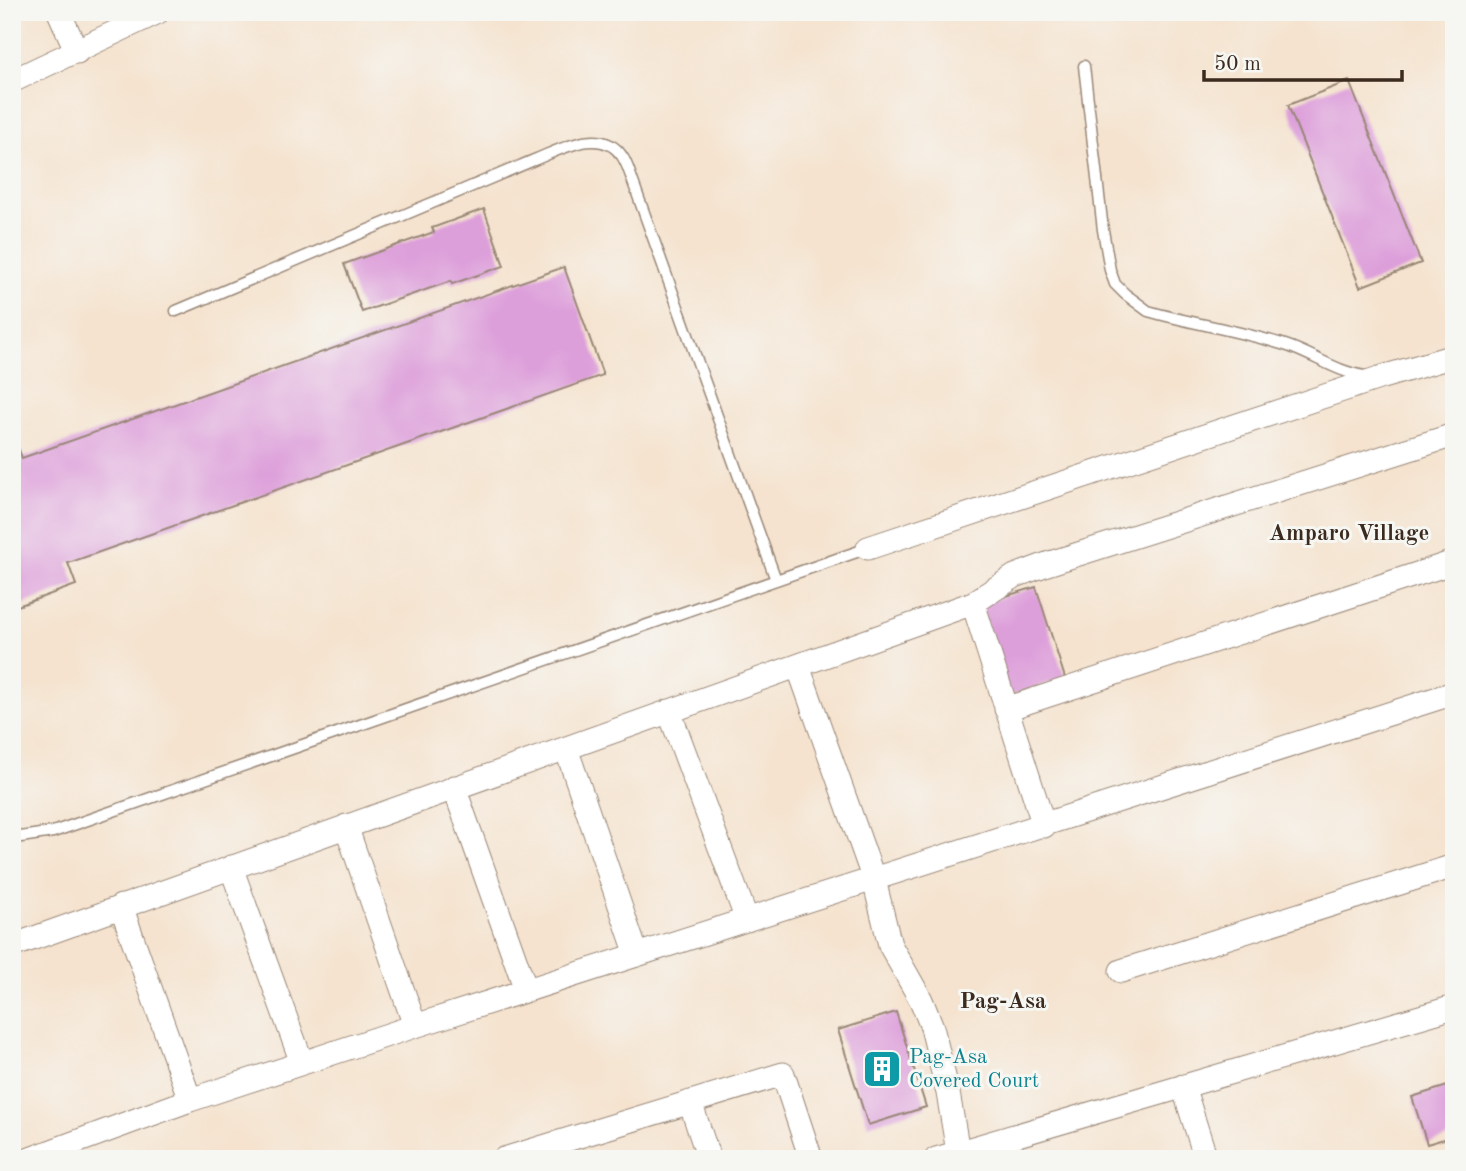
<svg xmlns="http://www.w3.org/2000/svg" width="1466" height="1171" font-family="'Old Standard TT',serif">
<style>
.building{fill:#dd9fda}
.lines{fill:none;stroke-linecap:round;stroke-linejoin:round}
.lane-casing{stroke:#988676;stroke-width:13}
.street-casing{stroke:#988676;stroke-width:25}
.lane{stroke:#fff;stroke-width:10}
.street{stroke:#fff;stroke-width:23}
.labels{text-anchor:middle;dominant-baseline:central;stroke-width:6;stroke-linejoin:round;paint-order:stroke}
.culture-label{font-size:21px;fill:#0d838f;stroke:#f6f6f2;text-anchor:start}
.neighbourhood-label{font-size:23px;font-weight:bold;fill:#3b2a1e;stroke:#f6f6f2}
</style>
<rect width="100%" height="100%" fill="#f6f6f2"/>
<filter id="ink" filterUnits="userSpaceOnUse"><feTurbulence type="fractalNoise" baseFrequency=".0143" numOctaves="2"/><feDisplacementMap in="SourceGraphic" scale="14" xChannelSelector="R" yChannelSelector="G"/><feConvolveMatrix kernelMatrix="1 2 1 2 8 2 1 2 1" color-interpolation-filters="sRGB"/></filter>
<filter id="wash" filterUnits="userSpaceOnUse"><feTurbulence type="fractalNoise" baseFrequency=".00686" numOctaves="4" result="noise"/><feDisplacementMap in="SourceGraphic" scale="28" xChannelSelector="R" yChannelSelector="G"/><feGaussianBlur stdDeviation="1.57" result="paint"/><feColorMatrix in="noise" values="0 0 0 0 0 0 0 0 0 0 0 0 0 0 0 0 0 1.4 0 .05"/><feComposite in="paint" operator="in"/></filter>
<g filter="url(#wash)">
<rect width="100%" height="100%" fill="#f5e3cf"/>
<g id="blocks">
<path class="building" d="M1349,81L1421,263L1360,287L1288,105Z
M484,209L504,266L452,284L451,281L362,312L344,264L434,232L432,228Z
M564,267L603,375L68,563L76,585L12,608V431L22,458Z
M1036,587L1065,678L1008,696L980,604Z
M896,1012L926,1107L868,1125L838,1030Z
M1454,1084V1136L1427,1144L1412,1097Z"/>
</g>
</g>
<g filter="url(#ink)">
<use href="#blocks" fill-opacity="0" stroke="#988676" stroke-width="2"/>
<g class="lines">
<defs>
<path id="lane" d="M1084,66L1103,230L1110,270L1115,284L1125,294L1148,311C1194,324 1240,331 1285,345C1313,354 1336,372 1365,376
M176,311L534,160C560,150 601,125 622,156C627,163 630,174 633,182L776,580
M12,834L21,837L53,832L868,548"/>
<path id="street" d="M59,12L77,52
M12,81L158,12
M868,548L1379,378L1454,356
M973,603L1044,826
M798,666L874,880L890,945L921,1000L932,1027L948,1093L958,1152
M1006,709L1454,562
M669,711L747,920
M566,748L637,955
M454,787L526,990
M346,826L415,1026
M231,867L302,1063
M121,906L190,1100
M12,946L973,603L1015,576L1047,564L1454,435
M1121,971L1454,866
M1183,1086L1206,1159
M690,1102L709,1159
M30,1159L190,1100L415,1026L1454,693
M504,1159L783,1074L811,1159
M936,1159L1454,1007"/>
</defs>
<use href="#lane" class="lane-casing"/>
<use href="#street" class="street-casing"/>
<use href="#lane" class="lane"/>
<use href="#street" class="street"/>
</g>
</g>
<defs>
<symbol id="building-square" viewBox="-11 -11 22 22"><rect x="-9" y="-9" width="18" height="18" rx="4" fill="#0f9aa8" stroke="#f6f6f2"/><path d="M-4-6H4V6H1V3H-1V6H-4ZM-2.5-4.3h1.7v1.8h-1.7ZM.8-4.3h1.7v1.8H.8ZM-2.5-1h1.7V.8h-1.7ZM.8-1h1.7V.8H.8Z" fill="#fff"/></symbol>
</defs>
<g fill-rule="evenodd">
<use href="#building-square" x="860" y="1047" width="44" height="44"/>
</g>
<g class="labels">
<g class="culture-label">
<text x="909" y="1057">Pag-Asa<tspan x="909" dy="24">Covered Court</tspan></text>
</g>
<g class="neighbourhood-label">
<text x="1349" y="533">Amparo Village</text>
<text x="1003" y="1001">Pag-Asa</text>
</g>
</g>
<rect width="1466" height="1171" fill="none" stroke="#f6f6f2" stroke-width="42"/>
<path d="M1204 70v10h198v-10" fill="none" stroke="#3b2a1e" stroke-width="3.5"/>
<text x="1214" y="70" font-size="21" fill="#3b2a1e" stroke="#f6f6f2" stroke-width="5" paint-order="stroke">50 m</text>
</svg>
